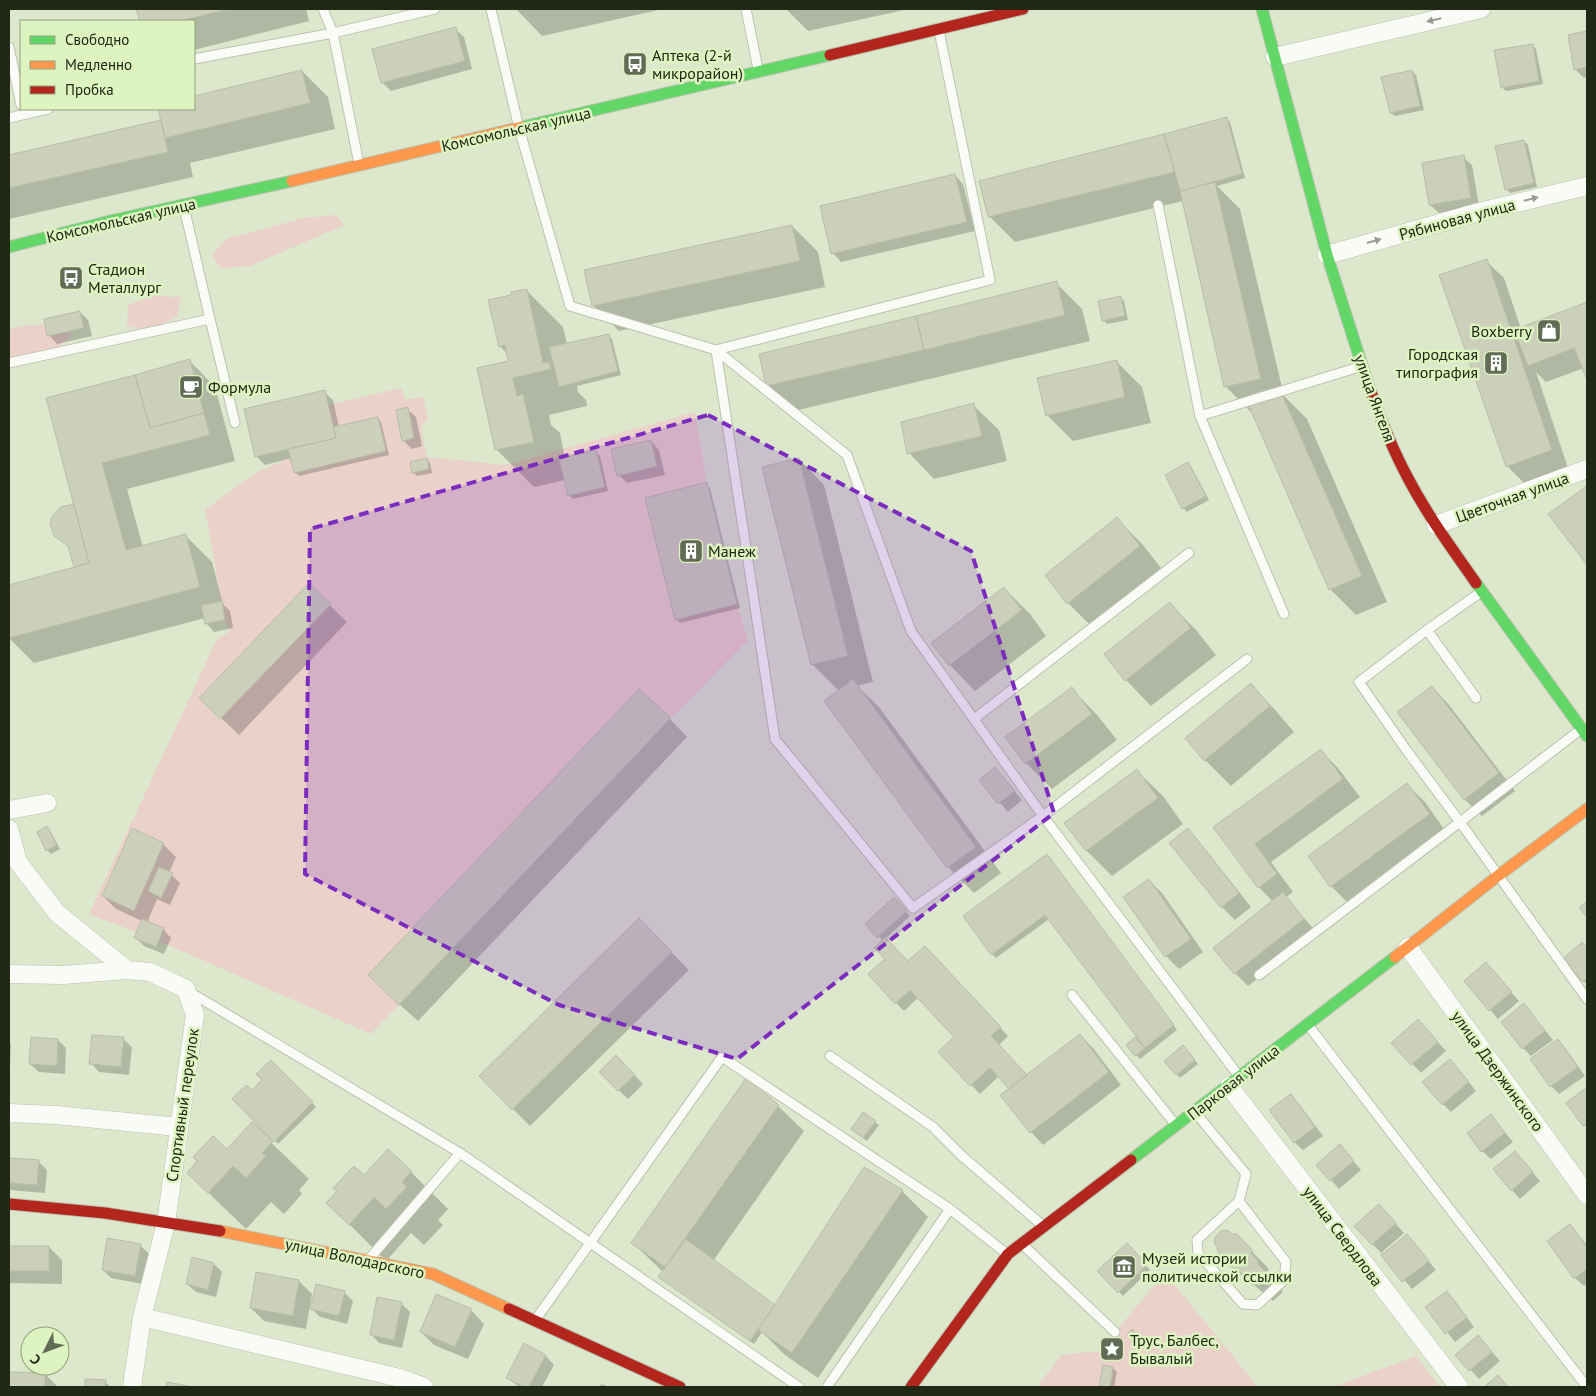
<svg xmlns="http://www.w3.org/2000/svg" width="1596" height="1396" font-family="'PT Sans',sans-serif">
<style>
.green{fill:#ead1ca}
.shadow{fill:#0003}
.building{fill:#ccd0ba;stroke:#b8bda7}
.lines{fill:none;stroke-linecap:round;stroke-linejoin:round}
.lane-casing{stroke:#bac3ae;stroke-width:11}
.street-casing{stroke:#bac3ae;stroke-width:19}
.fast-casing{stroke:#bac3ae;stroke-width:13}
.slow-casing{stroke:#bac3ae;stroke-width:13}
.jam-casing{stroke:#bac3ae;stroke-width:13}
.lane{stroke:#fafbf7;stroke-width:9}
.street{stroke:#fafbf7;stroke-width:18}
.fast{stroke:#63d668;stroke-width:11}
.slow{stroke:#ff974d;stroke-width:11}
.jam{stroke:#b3261e;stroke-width:11}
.oneway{fill:#989c91}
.marked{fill:#7b2cbf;fill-opacity:0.2;stroke:#7b2cbf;stroke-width:4;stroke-dasharray:10 6;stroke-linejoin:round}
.labels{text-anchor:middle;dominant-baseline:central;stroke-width:5;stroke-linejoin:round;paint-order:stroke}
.poi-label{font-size:16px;fill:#212815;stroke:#ddf3c0;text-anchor:start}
.street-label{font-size:16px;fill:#212815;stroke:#ddf3c0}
</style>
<rect width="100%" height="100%" fill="#dce7cc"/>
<path class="green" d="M335,215L344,225L250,266L220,268L212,254L227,239L303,218Z
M151,296L181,297L177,317C156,327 151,332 127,326L128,305Z
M59,323L72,335L57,348L9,358V329L21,326Z
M401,388L405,400L423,397L428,419L421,427L427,457L505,465L695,412L707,482L737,604L748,640L671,718L371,1034L159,941L89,914L217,639L230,631L225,620L205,510L255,473L336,438L328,405Z
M1165,1273L1258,1387H1037L1061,1355L1099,1351Z
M1416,1356L1440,1387H1333Z"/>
<path class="shadow" d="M138,9H306L309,21L194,50V21H141Z
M516,9H663L542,36Z
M786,9H909L808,31Z
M455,29L464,37L472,69L391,91L382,82Z
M1587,33V77L1584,78L1575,69L1569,36Z
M1532,45L1536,49L1543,84L1506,91L1502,87Z
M302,71L328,97L335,129L190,163L193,177L9,219V156L162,121L159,109H194V97Z
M1412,71L1416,75L1424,110L1395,116L1391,113Z
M1226,118L1230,122L1245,178L1217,186L1240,209L1284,396L1307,419L1387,602L1356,615L1330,589L1253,412L1252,413L1226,387L1183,201L1015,242L989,216Z
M1524,141L1528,145L1537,187L1510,193L1506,189Z
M1463,157L1472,165L1479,206L1439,213L1430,205L1423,164Z
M955,175L963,184L975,231L841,262L833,253Z
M792,226L818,252L825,287L619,331L593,305Z
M1486,261L1504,278L1521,329L1587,304V377L1584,368L1546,382L1536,372L1568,468L1525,484L1508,467L1440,276Z
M1056,283L1082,309L1090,341L794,411L768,386Z
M526,290L563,327L567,344L608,335L612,339L621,375L577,386L578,392L586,400L587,406L549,415L551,425L560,433L565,459L596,452L600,456L608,491L573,499L569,495L565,480L534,487L497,450L478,369L510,362L508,355L500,346L513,296Z
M1120,297L1124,301L1128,320L1107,324L1103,320Z
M80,312L88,320L92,336L57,344L49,335Z
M190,361L215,387L235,461L127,489L143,547L186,536L212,562L223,604L230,611L233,628L214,632L206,623L205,618L34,663L9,638V586L76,568L70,547L55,535L75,505L48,399Z
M1116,361L1142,387L1151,423L1073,441L1047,415Z
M324,392L333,400L339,427L377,418L381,422L389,455L299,476L295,472L292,458L265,465L256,456Z
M973,405L999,430L1007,461L934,479L909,453Z
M407,409L416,417L422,446L412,449L403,440Z
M651,441L659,450L665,475L627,483L619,475Z
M426,459L430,463L432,473L417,476L413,472Z
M799,459L824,485L873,682L857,686L879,707L1001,873L974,893L948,867L826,701L839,691L812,664Z
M1188,464L1192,468L1209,500L1187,512L1183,508Z
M706,484L710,488L740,608L680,623L676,619Z
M1587,487V563L1550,514Z
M1117,519L1143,545L1165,573L1094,629L1068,603L1046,575Z
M309,585L347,622L239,735L218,715Z
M1004,588L1030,614L1046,636L975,691L950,665Z
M1170,604L1196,630L1216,655L1151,706L1126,680Z
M1251,685L1276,711L1294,732L1231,786L1205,760Z
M1432,687L1449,705L1515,791L1482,816L1464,799Z
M1072,689L1097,715L1117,740L1052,789L1026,763Z
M670,719L687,737L418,1021L387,993Z
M1321,751L1338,768L1360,797L1271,862L1293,892L1286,897L1316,932L1248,986L1235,973L1215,948L1273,902L1259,887L1215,827Z
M995,768L1022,800L1008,812L980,780Z
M1137,771L1163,796L1183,824L1112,876L1087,851L1066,823Z
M1407,785L1425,802L1446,832L1348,903L1331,886Z
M47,828L51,832L60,849L51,854L47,850L38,832Z
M1187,830L1200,843L1251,907L1235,920L1222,907Z
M163,844L176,857L169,873L180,883L170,905L157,899L147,923L163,929L171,938L164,954L144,946L136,938L142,921L116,909L103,896Z
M1050,860L1177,1030L1140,1059L1128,1045L1137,1037L1049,919L996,958L992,954Z
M1149,880L1162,893L1203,952L1179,969L1166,956Z
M894,899L910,916L885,939L908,963L933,956L1008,1036L998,1046L1027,1076L1080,1035L1093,1048L1121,1085L1043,1145L1031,1132L1010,1089L999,1076L980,1094L940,1052L956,1037L919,997L904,1011L896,1003L883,941L867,924Z
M639,919L689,970L530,1126L480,1076Z
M1582,944L1587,949V985L1584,981Z
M1486,964L1519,1001L1498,1019L1465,981Z
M1524,1005L1553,1040L1531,1056L1523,1048Z
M1426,1029L1446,1051L1421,1073L1393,1043Z
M123,1039L132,1047L129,1075L99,1072L91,1063Z
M58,1040L66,1048L65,1074L39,1072L30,1064Z
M9,1041L11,1044L10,1070H9Z
M1558,1041L1566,1049L1585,1076L1559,1094L1551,1086Z
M1187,1051L1198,1064L1180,1078L1177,1074Z
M616,1057L643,1084L628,1099L600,1072Z
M271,1062L316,1107L278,1144L234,1099L252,1092L264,1080Z
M1458,1069L1476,1091L1451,1112L1443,1104Z
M1587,1089V1128L1568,1103Z
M1291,1096L1299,1104L1323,1136L1303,1150L1294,1142Z
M778,1106L804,1131L713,1261L775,1307L902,1191L928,1217L818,1378L785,1355L762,1332L754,1344L664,1280L663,1272L633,1243Z
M1491,1116L1513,1142L1491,1159L1482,1151Z
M875,1122L879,1125L867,1141L856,1133Z
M252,1124L309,1179L299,1190L302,1194L284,1214L271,1202L246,1229L188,1173L227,1151Z
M1348,1155L1361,1170L1339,1189L1331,1180Z
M9,1159L38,1161L47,1170L45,1193L9,1190Z
M1523,1161L1540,1181L1520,1199L1512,1190Z
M411,1172L448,1209L438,1220L443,1225L424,1245L411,1233L386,1261L328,1203L364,1177Z
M1387,1214L1404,1233L1381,1253L1356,1226Z
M1570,1225L1587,1245V1284L1584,1286L1575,1278L1548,1241Z
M1236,1235L1269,1269L1267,1271L1276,1280L1274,1282L1283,1292L1273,1301L1254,1285L1253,1286L1235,1269L1234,1236Z
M1407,1236L1436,1270L1412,1289L1383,1255Z
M140,1245L149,1254L143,1284L111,1278L103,1270Z
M1127,1245L1150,1270L1123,1296L1099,1271Z
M9,1247H49L62,1260V1284L9,1283Z
M214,1264L222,1272L216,1297L196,1292L187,1284Z
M299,1281L312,1294L306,1329L264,1321L251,1308Z
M344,1292L353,1301L347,1324L320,1317L312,1309Z
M1447,1293L1455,1301L1474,1327L1455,1342L1427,1307Z
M401,1303L410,1312L402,1348L379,1343L371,1334Z
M471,1310L484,1324L468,1359L434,1345L421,1332Z
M1132,1331L1147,1346L1144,1349L1128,1334Z
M525,1345L546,1356L554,1365L542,1387H519L507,1377Z
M1486,1345L1500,1361L1479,1379L1457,1355Z
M1104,1367L1113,1368L1117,1372L1114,1387H1101Z
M9,1373L45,1374L58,1387H9Z
M86,1380L105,1382L111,1387H86Z
M601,1384L609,1387H600Z"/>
<path class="building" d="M136,9H229L180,21H140Z
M456,27L465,61L381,83L372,49Z
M1587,31V67L1574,70L1568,35Z
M1533,44L1539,81L1501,88L1494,50Z
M302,70L310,103L165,138L158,109H194V96Z
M1412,70L1420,106L1390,113L1381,77Z
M1227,117L1242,174L1180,191L1164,134Z
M161,120L168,152L9,188V155Z
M1164,134L1175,172L988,217L979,181Z
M1524,140L1534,183L1505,190L1495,146Z
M1464,155L1471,198L1429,205L1422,163Z
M955,174L967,222L831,254L820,206Z
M1215,182L1261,379L1224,387L1180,191Z
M792,225L800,261L592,306L584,270Z
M1487,259L1552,450L1506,467L1439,275Z
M1057,281L1065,315L924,350L916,316Z
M527,289L543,363L549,362L551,369L513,378L517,396L523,394L534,442L495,450L477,368L508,361L505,345L499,347L488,300L511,295V292Z
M1121,296L1125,316L1102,321L1098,301Z
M1587,302V380L1574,348L1528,366L1514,330Z
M80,311L84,328L47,336L44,319Z
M916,316L924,350L766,386L759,354Z
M609,334L618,371L559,387L549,347Z
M190,359L204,413L150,428L135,375Z
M1117,360L1125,397L1046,416L1037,378Z
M135,375L150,428L204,413L210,435L102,463L126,550L186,534L200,587L9,638V585L89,563L46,398Z
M325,390L336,438L255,457L244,409Z
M1281,392L1362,576L1329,590L1249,406Z
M974,403L982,436L907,454L901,422Z
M408,407L414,438L402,441L396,410Z
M378,417L386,451L294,473L288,449L336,438L333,427Z
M651,440L657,466L617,476L611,449Z
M596,450L605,487L568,496L559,459Z
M427,458L429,469L412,473L410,462Z
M799,458L848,656L811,665L762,467Z
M1188,462L1206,496L1182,509L1165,475Z
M707,482L737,604L675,620L645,498Z
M1587,486V565L1548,514Z
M74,504L89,563L74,567L68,546L54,536L50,523L52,517L61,507Z
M1117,517L1140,546L1067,604L1045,575Z
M309,583L331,604L220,719L199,698Z
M1004,587L1022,610L949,666L931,643Z
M222,601L225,620L205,624L201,605Z
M1170,602L1191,628L1125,681L1104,654Z
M853,679L976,847L947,868L824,701Z
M1251,683L1270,706L1204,761L1185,738Z
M1432,686L1499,773L1464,800L1397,712Z
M1072,687L1092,714L1025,764L1005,737Z
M639,689L671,718L399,1005L368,975Z
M1321,749L1343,779L1255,844L1277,874L1258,888L1213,827Z
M995,767L1015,791L998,804L979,780Z
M1137,769L1158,798L1086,851L1064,823Z
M1407,783L1430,814L1330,887L1308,856Z
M47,826L57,845L46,851L37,832Z
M132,828L164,843L134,911L102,896Z
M1188,828L1239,893L1221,908L1169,843Z
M1047,854L1174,1025L1145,1048L1045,915L991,955L963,916Z
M159,867L173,873L161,898L148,891Z
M1149,879L1191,939L1165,957L1123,897Z
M1283,892L1304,919L1234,974L1213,948Z
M894,897L907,911L877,938L865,924Z
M1587,901V917L1579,908Z
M639,918L672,952L512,1110L479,1076Z
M142,919L164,928L156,947L134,938Z
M885,937L908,961L925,946L1001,1027L991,1036L1027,1075L1009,1089L990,1068L970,1086L938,1052L954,1037L910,990L895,1004L868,974L885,959L874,948Z
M1582,942L1587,948V978L1583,982L1563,959Z
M1486,962L1512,992L1489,1011L1464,981Z
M1524,1003L1545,1031L1522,1049L1501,1022Z
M1418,1019L1438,1042L1411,1065L1391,1043Z
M1080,1034L1109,1072L1030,1133L1000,1095Z
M92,1035L124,1037L121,1067L89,1064Z
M31,1037L58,1039L57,1066L29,1064Z
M1135,1037L1145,1048L1135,1056L1126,1045Z
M1558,1039L1578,1067L1550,1087L1530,1059Z
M1183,1045L1195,1060L1176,1075L1164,1061Z
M616,1055L635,1075L618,1091L599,1072Z
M1450,1059L1469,1082L1442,1105L1422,1082Z
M271,1060L313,1102L274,1142L232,1099L246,1085L252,1090L262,1080L256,1074Z
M746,1078L779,1105L665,1267L631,1243Z
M1587,1087V1124L1583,1126L1566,1103Z
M1291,1094L1315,1127L1294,1143L1269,1110Z
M863,1112L876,1121L863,1138L851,1129Z
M1491,1114L1505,1133L1481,1152L1467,1133Z
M252,1122L273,1141L262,1153L266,1156L246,1178L233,1166L208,1193L187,1173L197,1161L193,1157L213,1136L227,1149Z
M1340,1144L1354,1161L1330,1181L1316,1165Z
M388,1149L412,1171L402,1182L407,1187L386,1209L374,1197L349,1225L326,1203L337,1191L333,1188L354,1166L364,1175Z
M1515,1151L1533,1172L1511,1191L1493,1169Z
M9,1158L39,1160L37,1185L9,1183Z
M864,1167L903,1190L792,1353L758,1330L777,1301Z
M1379,1204L1396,1223L1372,1245L1354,1226Z
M1570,1224L1587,1247V1269L1574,1279L1547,1241Z
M1227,1230L1234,1235L1236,1233L1253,1251L1251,1253L1259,1262L1257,1263L1267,1273L1255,1285L1246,1274L1244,1276L1236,1268L1234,1270L1217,1251L1218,1250L1214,1242L1215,1237L1221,1231Z
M1407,1234L1429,1261L1402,1282L1381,1255Z
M107,1238L141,1244L135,1276L102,1270Z
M686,1239L775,1305L750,1341L658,1277Z
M1127,1243L1147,1265L1118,1293L1097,1271Z
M9,1246H49V1271H9Z
M192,1257L214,1263L208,1290L186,1284Z
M256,1272L299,1280L293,1316L250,1308Z
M316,1284L345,1291L339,1316L310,1309Z
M1447,1291L1467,1318L1445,1334L1425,1307Z
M436,1294L472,1309L455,1347L420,1332Z
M377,1297L402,1302L394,1340L370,1335Z
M1132,1329L1144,1342L1139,1347L1127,1334Z
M1478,1335L1492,1352L1469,1371L1455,1355Z
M524,1343L546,1355L529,1387H524L506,1378Z
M1103,1365L1113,1367L1110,1387H1099Z
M9,1372L45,1373V1387H9Z
M1498,1375L1508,1387H1484Z
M85,1379L106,1380L105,1387H85Z
M167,1382L193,1387H166Z"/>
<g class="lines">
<defs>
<path id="lane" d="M491,9L519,128L570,306L716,350L990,280L939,31
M746,9L758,69
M9,47L21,105
M194,59L333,33L323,9
M9,118L48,109
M359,164L333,33L435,9
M1158,205L1200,416L1359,367
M210,319L235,423
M716,350L847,455L911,631L1043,816L913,908L775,739Z
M9,363L210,319L184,207
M1200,416L1284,614
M1427,630L1476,698
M974,719L1189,553
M1580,730L1460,822L1587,999
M1259,975L1460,822L1407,751L1359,682L1427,630L1481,592
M188,991L460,1153L799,1387
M1072,995L1175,1124
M1308,1025L1587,1387
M830,1056L933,1127L962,1156L1042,1225
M1238,1075L1043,816L1247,659
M1195,1112L1246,1174L1239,1201L1197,1240L1198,1253L1243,1304L1257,1305L1284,1280L1286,1262L1239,1201
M950,1209L1007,1254
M1022,1244L1115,1332
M369,1259L460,1153
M536,1319L722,1057L950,1209L827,1387"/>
<path id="street" d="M1275,57L1481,9
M1327,255L1479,212L1587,186
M1436,525L1587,469
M9,810L47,803
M9,829L18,862L57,913L127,970
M1408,947L1587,1195
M9,974L63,975L127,970L150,972L186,989L195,1015L166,1223L142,1317L132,1387
M1229,1086L1459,1387
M9,1113L56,1115L178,1127
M142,1317L400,1378L424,1387"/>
<path id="fast" d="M1262,9L1327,255L1366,378
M522,127L830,55
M9,247L110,221L292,181
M1476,583L1587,736
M1131,1160L1395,957"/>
<path id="slow" d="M292,181L522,127
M1395,957L1499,875L1587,809
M220,1231L433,1274L509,1309"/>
<path id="jam" d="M830,55L1023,9
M1366,378C1378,413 1391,447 1409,480C1428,516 1453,550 1476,583
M9,1204L105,1213L220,1231
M509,1309L680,1387
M911,1387L1008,1254L1131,1160"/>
</defs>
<use href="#lane" class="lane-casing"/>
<use href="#street" class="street-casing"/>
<use href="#fast" class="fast-casing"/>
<use href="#slow" class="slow-casing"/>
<use href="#jam" class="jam-casing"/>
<use href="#lane" class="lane"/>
<use href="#street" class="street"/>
<use href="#fast" class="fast"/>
<use href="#slow" class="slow"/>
<use href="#jam" class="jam"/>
</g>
<defs><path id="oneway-solid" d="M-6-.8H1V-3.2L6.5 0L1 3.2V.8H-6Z" transform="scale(1.25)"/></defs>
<g class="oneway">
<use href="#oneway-solid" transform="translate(1434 20) rotate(167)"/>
<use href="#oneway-solid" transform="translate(1531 199) rotate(-14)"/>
<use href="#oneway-solid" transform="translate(1374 241) rotate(-16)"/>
</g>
<path class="marked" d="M708,415L971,551L1054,813L737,1059L559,1005L305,874L310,529Z"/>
<defs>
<symbol id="bus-square" viewBox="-11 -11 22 22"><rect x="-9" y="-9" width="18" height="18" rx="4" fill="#626b55" stroke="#ddf3c0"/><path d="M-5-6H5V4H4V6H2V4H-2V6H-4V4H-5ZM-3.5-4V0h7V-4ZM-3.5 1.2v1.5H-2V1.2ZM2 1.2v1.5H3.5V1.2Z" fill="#fff"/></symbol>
<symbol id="shop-square" viewBox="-11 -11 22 22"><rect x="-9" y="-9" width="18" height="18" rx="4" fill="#626b55" stroke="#ddf3c0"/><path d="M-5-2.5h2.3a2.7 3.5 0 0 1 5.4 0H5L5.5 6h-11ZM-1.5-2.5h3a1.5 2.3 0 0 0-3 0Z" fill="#fff"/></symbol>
<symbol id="building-square" viewBox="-11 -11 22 22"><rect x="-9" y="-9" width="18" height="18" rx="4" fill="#626b55" stroke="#ddf3c0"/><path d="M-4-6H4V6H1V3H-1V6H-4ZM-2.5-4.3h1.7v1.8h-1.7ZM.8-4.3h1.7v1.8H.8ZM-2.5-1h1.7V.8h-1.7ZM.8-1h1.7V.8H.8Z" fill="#fff"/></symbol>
<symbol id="cafe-square" viewBox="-11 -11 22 22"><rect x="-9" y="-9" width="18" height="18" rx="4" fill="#626b55" stroke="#ddf3c0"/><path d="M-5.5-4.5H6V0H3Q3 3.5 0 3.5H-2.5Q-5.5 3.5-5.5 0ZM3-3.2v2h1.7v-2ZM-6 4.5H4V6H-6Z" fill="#fff"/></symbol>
<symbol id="museum-square" viewBox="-11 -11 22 22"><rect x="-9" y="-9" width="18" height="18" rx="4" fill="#626b55" stroke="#ddf3c0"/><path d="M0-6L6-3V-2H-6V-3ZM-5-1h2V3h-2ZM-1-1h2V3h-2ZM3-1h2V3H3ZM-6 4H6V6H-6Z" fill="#fff"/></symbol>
<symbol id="sight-square" viewBox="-11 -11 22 22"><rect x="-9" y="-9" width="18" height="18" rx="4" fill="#626b55" stroke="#ddf3c0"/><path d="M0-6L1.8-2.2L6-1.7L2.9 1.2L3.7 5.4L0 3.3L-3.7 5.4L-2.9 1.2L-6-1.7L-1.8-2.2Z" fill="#fff"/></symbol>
</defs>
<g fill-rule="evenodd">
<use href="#bus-square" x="621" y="50" width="28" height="28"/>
<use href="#bus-square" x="57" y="264" width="28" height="28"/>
<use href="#shop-square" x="1535" y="317" width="28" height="28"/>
<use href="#building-square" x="1482" y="349" width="28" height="28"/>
<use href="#cafe-square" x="177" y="373" width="28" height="28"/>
<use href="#building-square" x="677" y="537" width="28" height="28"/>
<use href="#museum-square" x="1110" y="1253" width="28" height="28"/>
<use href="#sight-square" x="1098" y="1335" width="28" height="28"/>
</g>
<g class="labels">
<g class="poi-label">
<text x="652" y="55">Аптека (2-й<tspan x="652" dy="18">микрорайон)</tspan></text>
<text x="88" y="269">Стадион<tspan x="88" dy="18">Металлург</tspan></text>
<text x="1532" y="331" text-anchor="end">Boxberry</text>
<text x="1478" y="354" text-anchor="end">Городская<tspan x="1478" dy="18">типография</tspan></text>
<text x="208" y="387">Формула</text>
<text x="708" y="551">Манеж</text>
<text x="1142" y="1258">Музей истории<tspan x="1142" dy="18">политической ссылки</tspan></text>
<text x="1130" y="1340">Трус, Балбес,<tspan x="1130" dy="18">Бывалый</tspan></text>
</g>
<g class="street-label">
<text transform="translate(516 129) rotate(-13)">Комсомольская улица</text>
<text transform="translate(1457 219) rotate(-15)">Рябиновая улица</text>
<text transform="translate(121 220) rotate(-13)">Комсомольская улица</text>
<text transform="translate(1375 398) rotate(70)">улица Янгеля</text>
<text transform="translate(1512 497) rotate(-20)">Цветочная улица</text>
<text transform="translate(1498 1071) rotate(54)">улица Дзержинского</text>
<text transform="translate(1233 1082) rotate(-38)">Парковая улица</text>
<text transform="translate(182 1105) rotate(-82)">Спортивный переулок</text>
<text transform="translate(1343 1236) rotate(53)">улица Свердлова</text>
<text transform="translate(355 1258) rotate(12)">улица Володарского</text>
</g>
</g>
<rect width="1596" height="1396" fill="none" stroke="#212815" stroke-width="20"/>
<rect x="20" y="20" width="175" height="90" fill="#ddf3c0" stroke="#92a27c"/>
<rect x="30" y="36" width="25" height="8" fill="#63d668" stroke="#92a27c"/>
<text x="65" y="45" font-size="15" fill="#212815">Свободно</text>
<rect x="30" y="61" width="25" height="8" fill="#ff974d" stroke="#92a27c"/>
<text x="65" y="70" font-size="15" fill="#212815">Медленно</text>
<rect x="30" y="86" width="25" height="8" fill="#b3261e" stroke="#92a27c"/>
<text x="65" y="95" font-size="15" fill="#212815">Пробка</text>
<g transform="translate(45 1351) rotate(228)"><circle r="24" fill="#ddf3c0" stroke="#92a27c"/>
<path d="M0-4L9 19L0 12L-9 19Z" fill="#626b55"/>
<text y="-8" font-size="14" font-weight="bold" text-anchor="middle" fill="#212815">С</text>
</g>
</svg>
